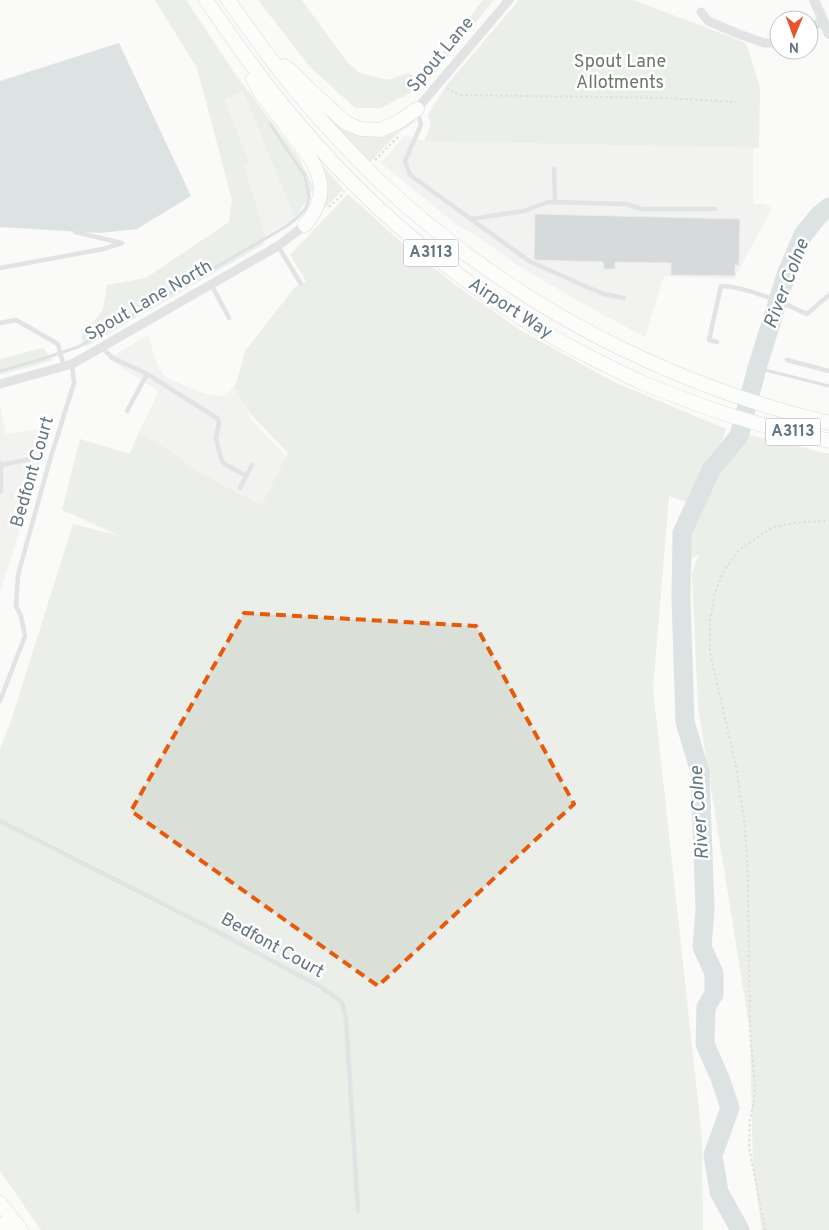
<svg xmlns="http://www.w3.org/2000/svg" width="829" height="1230" font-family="Overpass,sans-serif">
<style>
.built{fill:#e8e9e9}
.green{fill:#dadfd7}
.water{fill:#bbc7cb}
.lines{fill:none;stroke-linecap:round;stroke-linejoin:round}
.stream{stroke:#bbc7cb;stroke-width:3}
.river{stroke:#bbc7cb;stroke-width:19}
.building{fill:#aab3b9;stroke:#dcdcda}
.primary-casing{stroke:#b5babe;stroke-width:15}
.trunk-casing{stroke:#b4b9bd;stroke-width:15}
.path{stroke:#bbbfc2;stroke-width:2;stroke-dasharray:2.5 2.5;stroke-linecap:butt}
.service{stroke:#c3c8cc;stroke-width:4.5}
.minor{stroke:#c3c8cc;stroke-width:9}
.tertiary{stroke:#c3c8cc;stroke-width:10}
.primary{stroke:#fff;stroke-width:14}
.trunk{stroke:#fff;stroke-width:14}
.marked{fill:none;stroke:#e8590c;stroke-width:4;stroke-dasharray:10 6;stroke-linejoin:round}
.labels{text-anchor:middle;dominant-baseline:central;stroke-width:5;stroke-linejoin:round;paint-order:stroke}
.shield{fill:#fff;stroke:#939fa8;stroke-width:1}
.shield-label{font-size:16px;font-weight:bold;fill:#657683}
.street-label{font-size:18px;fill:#657683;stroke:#fff}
.park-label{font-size:18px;fill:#687a64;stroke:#fff}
.water-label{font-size:19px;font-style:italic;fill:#60757c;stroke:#fff}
</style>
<rect width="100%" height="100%" fill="#fafaf8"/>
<path class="built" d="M243,91L295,219L265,235L244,165L249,163L223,99Z
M405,135L424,141L753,148V204H764L772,208L734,279L664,276L645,337L587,306L519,266L475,235L457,225L381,163Z
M148,335L157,365L167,378L205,394L224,396L231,390L235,383L251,419L273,443L287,457L264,506L185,465L186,461L139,432L159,391L108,359Z
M0,403L6,434L52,427L0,593Z"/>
<path class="green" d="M155,0H186L235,74L299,158L314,188L295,219L243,91L224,99L249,162L244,165L265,235L264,244L85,347L81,337L103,310L107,285L146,278L229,222L232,200L197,68Z
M258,0H302L347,62L360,73L389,80L408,73L420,81L483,0H494L424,86L381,108H355L310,67Z
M519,0H630L636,1L746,43L760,87L759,148L424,141L431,125L428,115L446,86Z
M413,118L415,122L399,132L371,161H367L333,126L334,123L344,130L357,134Z
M312,154L346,192L345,193L342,191L315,218Z
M348,194L401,242L454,284L520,330L614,382L726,429L717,455L686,502L669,496L653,688L702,1138L703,1230H41L0,1171V749L12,718L73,524L120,536L62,510L80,439L130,454L139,432L186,461L185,465L262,505L288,453L250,413L235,388L245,351L296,286L306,281L290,255Z
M43,348L53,360L0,375V359Z
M745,434L829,454V1230H762L753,1168L750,1031L698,707L692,573L699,554L691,559L687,537L713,483Z"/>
<path class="water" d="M119,43L191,196L137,229L99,233L0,227V81Z"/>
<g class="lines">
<path class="stream" d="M757,368L829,386
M0,371L42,359L78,347L285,227L297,218L306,208L309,197L305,176L270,124"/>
<path class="river" d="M740,1230L719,1192L713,1155L730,1108L720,1078L705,1044L706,1007L714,994V973L702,947L705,909L700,772L685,722L681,598L682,533L711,470L739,436L757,368L786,275L803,235L819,215L829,207"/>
</g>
<path class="building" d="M535,214L740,219L739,265H735V276L671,275V263L615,262V269H604L603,262L537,260L534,259Z"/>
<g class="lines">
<defs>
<path id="primary" d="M0,1203L21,1230
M0,1224L5,1230"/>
<path id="trunk" d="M206,0C236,44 267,88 303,129C382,222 480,300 588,356C606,365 623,374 641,382C679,398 717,412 756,423C780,430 805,435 829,441
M228,0C242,19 256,39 270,58C302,101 338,140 375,177C395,197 417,215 438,232C552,324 687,389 829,423
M284,66L290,70L310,90L346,123L361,129L380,130L398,122L417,109
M253,79L260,92L311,159C326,184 323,203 305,225"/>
</defs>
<use href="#primary" class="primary-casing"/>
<use href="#trunk" class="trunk-casing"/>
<path class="path" d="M447,88L459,95L666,98L736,102
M375,160L400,135
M329,207L344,193
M765,1230L749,1147L750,1119L754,1101L755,1087L750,1031L748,879L745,825L736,767L710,652V619L715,593L724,570L739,550L773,527L801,522L829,521"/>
<path class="service" d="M418,113L421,125L405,161L410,175L529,261L587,287L604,294L624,298
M554,169L555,202
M471,219L524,211L548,202L626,204L642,209H715
M278,246L301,284
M0,268L103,249L122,243L75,232
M211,284L229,318
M0,323L16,320L58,344L64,367
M717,342L709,340L721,286C748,287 782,302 807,314L829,295
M102,348L113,358L147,374L127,411
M787,360L829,371
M147,374L217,418L219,422L216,439L222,461L225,464L246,476
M0,463L1,465L31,459
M240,488L252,465
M0,492L1,491V465
M0,701L25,636L21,616L16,606L18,575L49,463L74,383L72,365
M0,821L218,932L319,986L342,1002L346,1019L358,1211"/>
<path class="minor" d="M701,12L708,21L739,34L764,43H779
M809,28L823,22
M417,109L509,0
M0,384L72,364L81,359L278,246L305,225"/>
<path class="tertiary" d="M814,0L829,34"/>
<use href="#primary" class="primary"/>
<use href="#trunk" class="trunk"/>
</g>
<path d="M0 0H829V1230H0ZM244,613L476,626L574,804L378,986L131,811Z" fill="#fafaf8" fill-opacity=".55" fill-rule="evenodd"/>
<path class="marked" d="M244,613L476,626L574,804L378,986L131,811Z"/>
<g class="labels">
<g class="shield">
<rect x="403.5" y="239.5" width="55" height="27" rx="4"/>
<rect x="765.5" y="418.5" width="55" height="27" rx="4"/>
</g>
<g class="shield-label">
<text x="431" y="253">A3113</text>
<text x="793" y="432">A3113</text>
</g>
<g class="street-label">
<text transform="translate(441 55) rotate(-50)">Spout Lane</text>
<text transform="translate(149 301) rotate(-30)">Spout Lane North</text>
<text transform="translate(510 309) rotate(33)">Airport Way</text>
<text transform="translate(33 472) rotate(-74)">Bedfont Court</text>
<text transform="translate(272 946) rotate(29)">Bedfont Court</text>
</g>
<g class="park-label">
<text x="620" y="62">Spout Lane<tspan x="620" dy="21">Allotments</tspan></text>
</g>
<g class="water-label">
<text transform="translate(787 284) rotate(-69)">River Colne</text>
<text transform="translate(700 813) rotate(-94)">River Colne</text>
</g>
</g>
<g transform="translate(794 35) rotate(181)"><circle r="24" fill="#ffffff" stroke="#c1c8cd"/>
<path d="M0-4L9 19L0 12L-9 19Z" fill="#e4572e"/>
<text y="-8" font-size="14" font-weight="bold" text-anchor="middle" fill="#657683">N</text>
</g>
</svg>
